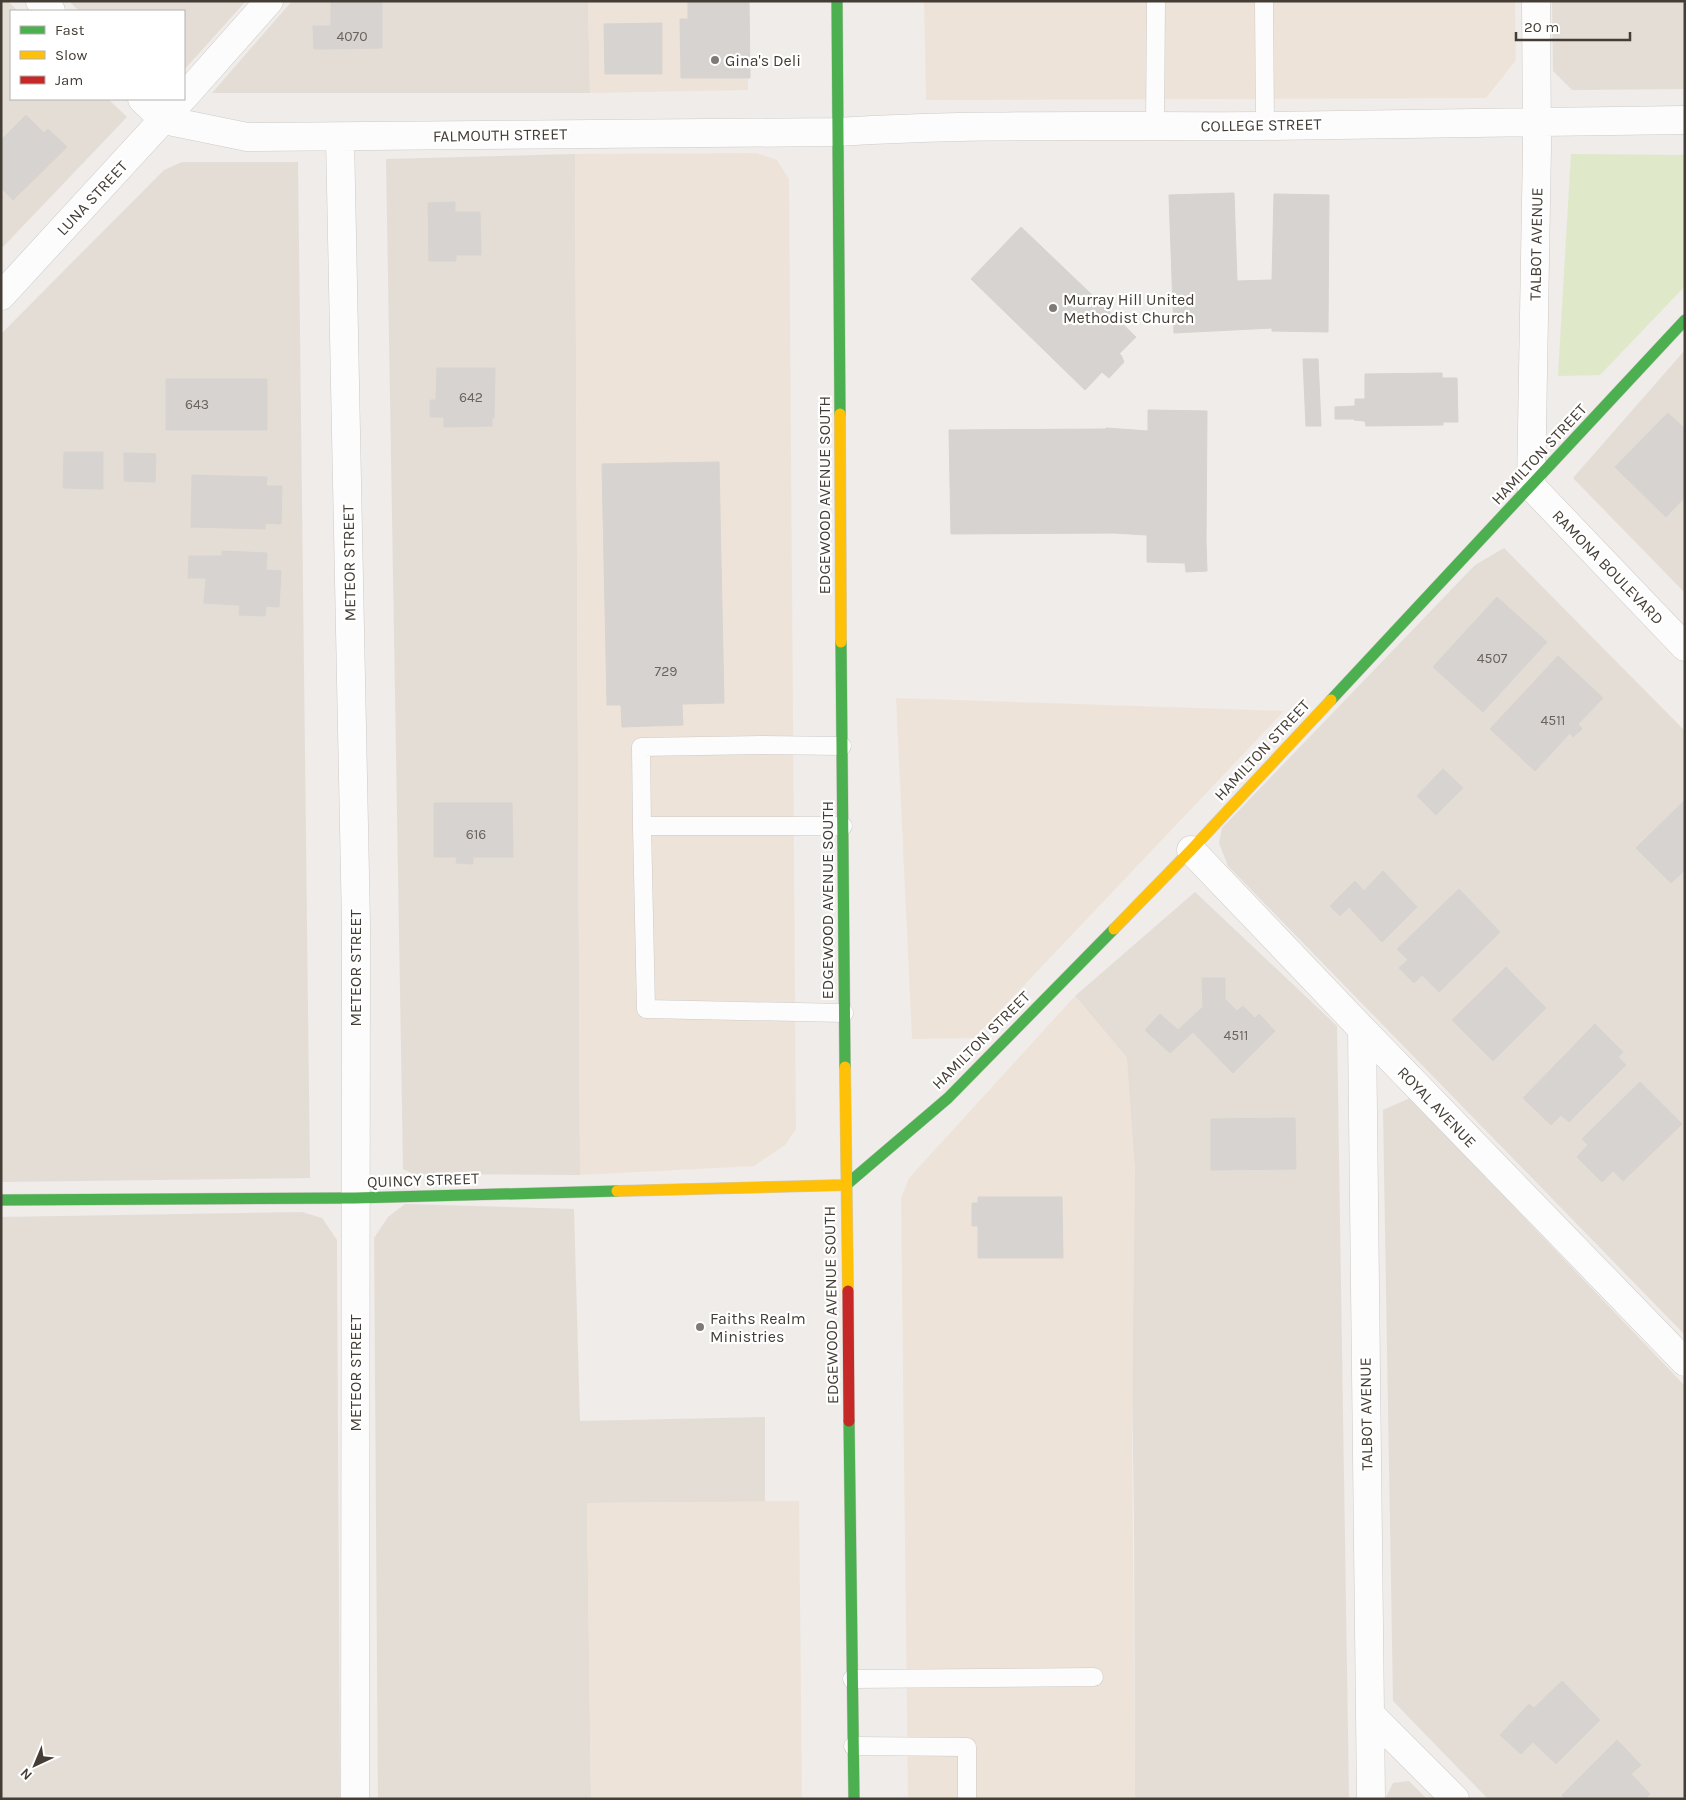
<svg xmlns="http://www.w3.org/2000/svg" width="1686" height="1800" font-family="Karla,sans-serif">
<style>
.residential{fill:#e3ddd6}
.commercial{fill:#eee3d9}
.green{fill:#e0e8ca}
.building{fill:#d7d3d0;stroke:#d7d3cf}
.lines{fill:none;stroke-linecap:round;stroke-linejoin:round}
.lane-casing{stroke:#cdcac7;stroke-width:19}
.street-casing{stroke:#cdcac7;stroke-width:29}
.fast-casing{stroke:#cfcac2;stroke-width:12}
.slow-casing{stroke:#cfcac2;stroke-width:12}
.jam-casing{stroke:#cfcac2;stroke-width:12}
.lane{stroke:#fdfcfc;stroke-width:18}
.street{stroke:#fdfcfc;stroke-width:28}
.fast{stroke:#4caf50;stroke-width:11}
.slow{stroke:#ffc107;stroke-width:11}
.jam{stroke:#c62828;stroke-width:11}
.poi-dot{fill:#807a74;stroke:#fff;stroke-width:2}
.labels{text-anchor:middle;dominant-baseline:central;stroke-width:4.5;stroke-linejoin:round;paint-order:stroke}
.number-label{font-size:14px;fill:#6a645d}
.poi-label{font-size:16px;fill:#443d35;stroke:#fff;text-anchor:start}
.street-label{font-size:16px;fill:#443d35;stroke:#fff}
</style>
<rect width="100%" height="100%" fill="#efece9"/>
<path class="residential" d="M1,1H8L18,11H11V99H108L127,117L1,249Z
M69,1H246L184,70V11H79Z
M292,1H588L590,93H212Z
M1552,1H1685V89L1572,90L1553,71Z
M575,154L580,1175L413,1174L403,1169L386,159Z
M182,162H298L310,1178L1,1182V334L164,170Z
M1685,350V593L1573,478Z
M1504,548L1685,731V1335L1228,866L1219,843L1222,828L1475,565Z
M1195,892L1337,1026L1349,1799H1135L1134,1518L1127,1058L1075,996Z
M1410,1098L1685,1386V1799H1488L1393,1701L1383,1110Z
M405,1204L574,1209L580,1421L765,1417V1502L587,1503L591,1799H378L374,1238L388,1217Z
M302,1212L322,1218L337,1240L340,1799H1V1217Z
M1409,1781L1427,1799H1385L1393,1783Z"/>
<path class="commercial" d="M588,1H748V90L590,93Z
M924,1H1515L1516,60L1486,98L926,100Z
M756,153L777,160L789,179L796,1129L785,1145L754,1166L580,1175L575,154Z
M896,698L1284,711L974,1038L912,1039Z
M1075,996L1127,1058L1135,1169L1132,1437L1135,1799H908L901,1198L909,1178Z
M799,1501L802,1799H591L587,1503Z"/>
<path class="green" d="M1571,154L1685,155V286L1600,375L1558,376Z"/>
<path class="building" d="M331,1H382V48L314,49L313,26H331Z
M688,1H749L750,78H681L680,19H688Z
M662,23V74H605L604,24Z
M26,115L44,133L48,129L67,147L13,200L1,188V140Z
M1234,193L1237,281L1272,280L1274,194L1329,195L1328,332L1272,331V328L1174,333L1169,195Z
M455,202V212H480L481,255H456V261H429L428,203Z
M1021,227L1136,337L1119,354L1121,355L1124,362L1109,378L1102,372L1085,390L971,279Z
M1303,359H1318L1321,426H1306Z
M437,368H495L494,418L492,417V426L444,427V417H430V400H436Z
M1442,373V378H1457L1458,422H1443V425L1366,426L1365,421L1354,420V419H1335V407L1355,406V399H1365V374Z
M166,379H267V430H166Z
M1148,410L1207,411L1206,541L1207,571L1186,572L1185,563L1147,562V535L1114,533L951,534L949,430L1106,429V428L1148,431Z
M1668,413L1685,429V497L1666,517L1615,467Z
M64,452H103V489L63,488Z
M124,453L156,454L155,482L124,481Z
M719,462L724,703L682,704L683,725L622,727L621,705H607L602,464Z
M192,475L267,477L266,486H282L281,524L265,523V529L191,527Z
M222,551L267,553L266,570L281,571L279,607L266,606L265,616L239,615L240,605L204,603L206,578H188L189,556H222Z
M1497,597L1547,642L1483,712L1433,667Z
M1558,656L1603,698L1578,724L1582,729L1573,737L1570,733L1535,771L1490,729Z
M1443,769L1463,788L1436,815L1417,796Z
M1685,800V870L1671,883L1636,848Z
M434,803H512L513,857H473V864L456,863L457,857H434Z
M1383,871L1417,907L1382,942L1349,907L1340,916L1330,906L1355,881L1364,891Z
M1459,889L1500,932L1439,992L1422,975L1414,983L1399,968L1408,960L1397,949Z
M1506,967L1546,1008L1493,1061L1452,1020Z
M1202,978H1225V999L1237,1011L1243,1006L1255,1018L1259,1014L1275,1031L1233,1073L1193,1032L1170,1053L1145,1030L1160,1014L1178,1030L1190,1019L1203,1007Z
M1595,1024L1623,1052L1618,1057L1626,1065L1569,1122L1561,1115L1551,1125L1523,1098Z
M1640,1082L1682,1124L1623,1181L1613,1171L1602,1182L1577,1157L1588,1145L1582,1139Z
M1295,1118L1296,1169L1211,1170V1119Z
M978,1197H1062L1063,1258H978V1226H972V1203H978Z
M1562,1681L1600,1720L1556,1764L1533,1742L1521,1754L1500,1735L1529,1704L1534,1708Z
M1617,1740L1641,1765L1631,1774L1650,1794L1645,1799H1565L1562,1795Z"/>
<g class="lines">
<defs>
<path id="lane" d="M1264,1L1265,126
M1155,126L1156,1
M642,826L641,747L762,745L842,746
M843,826H642L646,1009L844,1013
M852,1679L1094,1677
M853,1746L967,1747V1799"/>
<path id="street" d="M40,1L51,11
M1536,1L1537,146L1531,486L1685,647
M184,97L269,1
M142,99L164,120L247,137L837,132C979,123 1121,127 1263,126C1404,125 1544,121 1685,120
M340,137L356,925L355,1799
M1,296L182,99
M1191,850L1362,1029L1685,1362
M1362,1029L1371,1799
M1370,1714L1455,1799"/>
<path id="fast" d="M837,1L840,414
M841,642L845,1067
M1331,700L1685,320
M846,1185L948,1098L1114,929
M1,1200L355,1198L617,1191
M849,1421L854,1799"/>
<path id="slow" d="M840,414L841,642
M1114,929L1191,850L1331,700
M845,1067L848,1291
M617,1191L846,1185"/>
<path id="jam" d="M848,1291L849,1421"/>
</defs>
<use href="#lane" class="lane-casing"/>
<use href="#street" class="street-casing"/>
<use href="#fast" class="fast-casing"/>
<use href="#slow" class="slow-casing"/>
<use href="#jam" class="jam-casing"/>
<use href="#lane" class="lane"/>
<use href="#street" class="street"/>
<use href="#fast" class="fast"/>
<use href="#slow" class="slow"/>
<use href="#jam" class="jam"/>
</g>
<g class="poi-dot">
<circle cx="715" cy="60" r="5"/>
<circle cx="1053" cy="308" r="5"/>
<circle cx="700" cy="1327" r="5"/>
</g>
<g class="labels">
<g class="number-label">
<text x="352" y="36">4070</text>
<text x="471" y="397">642</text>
<text x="197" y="404">643</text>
<text x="1492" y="658">4507</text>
<text x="666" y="671">729</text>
<text x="1553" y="720">4511</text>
<text x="476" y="834">616</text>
<text x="1236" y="1035">4511</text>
</g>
<g class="poi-label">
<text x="725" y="60">Gina's Deli</text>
<text x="1063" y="299">Murray Hill United<tspan x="1063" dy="18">Methodist Church</tspan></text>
<text x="710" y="1318">Faiths Realm<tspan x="710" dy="18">Ministries</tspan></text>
</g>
<g class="street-label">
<text transform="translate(1261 125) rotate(-1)">COLLEGE STREET</text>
<text transform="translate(500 135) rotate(-1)">FALMOUTH STREET</text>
<text transform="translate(92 198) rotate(-47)">LUNA STREET</text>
<text transform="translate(1536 244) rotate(-89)">TALBOT AVENUE</text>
<text transform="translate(1539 454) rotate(-47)">HAMILTON STREET</text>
<text transform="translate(824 495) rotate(-90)">EDGEWOOD AVENUE SOUTH</text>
<text transform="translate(349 563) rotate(-91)">METEOR STREET</text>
<text transform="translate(1608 567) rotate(46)">RAMONA BOULEVARD</text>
<text transform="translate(1262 750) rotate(-47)">HAMILTON STREET</text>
<text transform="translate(827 900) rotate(-90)">EDGEWOOD AVENUE SOUTH</text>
<text transform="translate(355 968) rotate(-90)">METEOR STREET</text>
<text transform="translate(981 1040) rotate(-45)">HAMILTON STREET</text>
<text transform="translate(1437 1107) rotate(46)">ROYAL AVENUE</text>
<text transform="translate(423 1180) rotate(-2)">QUINCY STREET</text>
<text transform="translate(831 1305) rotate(-91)">EDGEWOOD AVENUE SOUTH</text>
<text transform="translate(355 1373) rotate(-90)">METEOR STREET</text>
<text transform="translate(1366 1414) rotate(-91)">TALBOT AVENUE</text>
</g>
</g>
<rect width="1686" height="1800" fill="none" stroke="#443d35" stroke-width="5"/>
<rect x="10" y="10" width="175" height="90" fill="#ffffff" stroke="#b4b1ae"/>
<rect x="20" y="26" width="25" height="8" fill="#4caf50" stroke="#b4b1ae"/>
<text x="55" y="35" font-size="15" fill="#443d35">Fast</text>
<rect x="20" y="51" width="25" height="8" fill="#ffc107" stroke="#b4b1ae"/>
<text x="55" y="60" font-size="15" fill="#443d35">Slow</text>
<rect x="20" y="76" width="25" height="8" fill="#c62828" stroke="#b4b1ae"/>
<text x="55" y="85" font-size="15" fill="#443d35">Jam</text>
<g transform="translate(35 1765) rotate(224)" stroke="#ffffff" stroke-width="4" paint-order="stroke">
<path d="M0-4L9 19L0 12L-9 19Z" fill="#443d35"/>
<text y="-8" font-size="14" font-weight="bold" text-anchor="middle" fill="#443d35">N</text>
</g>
<path d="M1516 32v8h114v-8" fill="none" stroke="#443d35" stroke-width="2.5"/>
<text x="1524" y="32" font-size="15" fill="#443d35" stroke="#ffffff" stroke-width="4" paint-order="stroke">20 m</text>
</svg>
